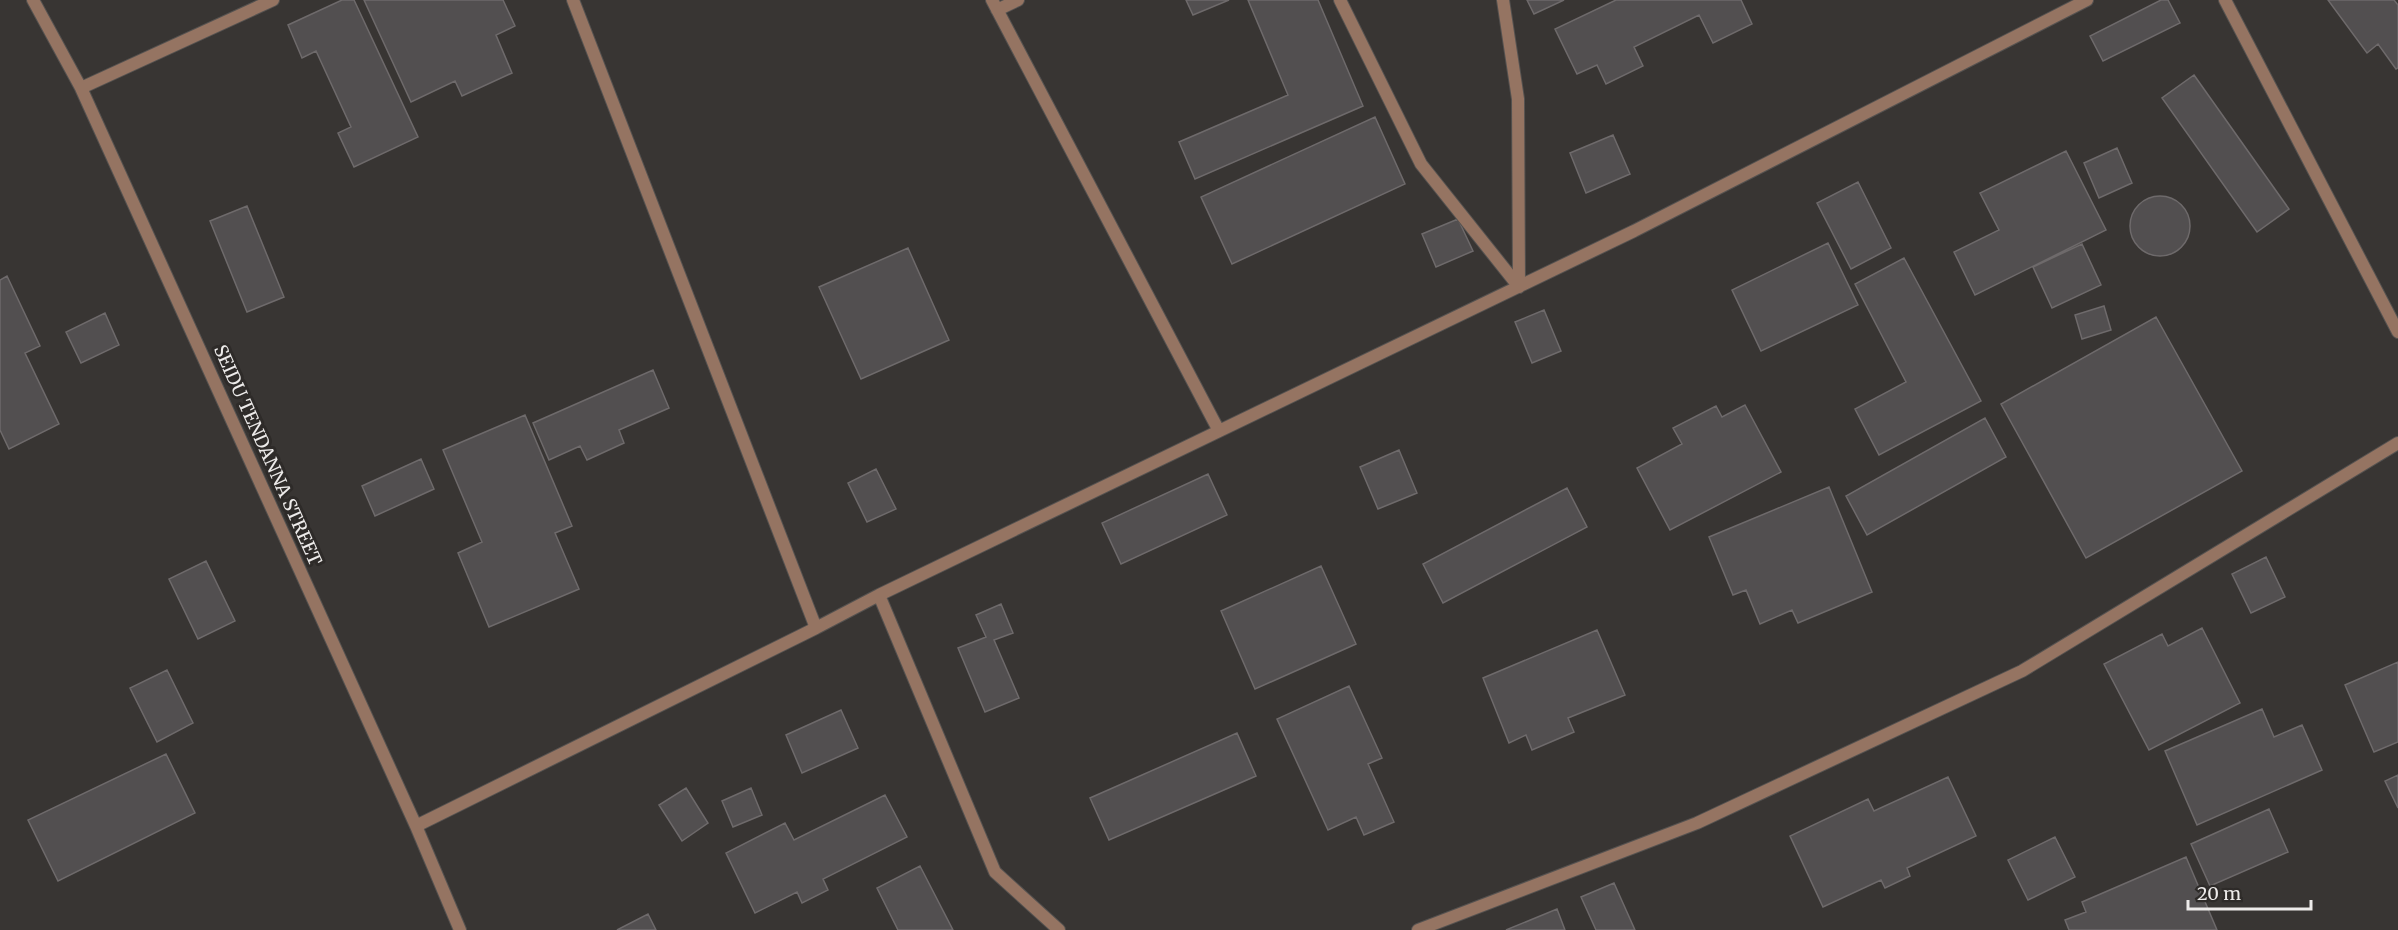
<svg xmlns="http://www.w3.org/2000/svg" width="2398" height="930" font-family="Merriweather,serif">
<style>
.building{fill:#524f50;stroke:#6e6a6b;stroke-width:1.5}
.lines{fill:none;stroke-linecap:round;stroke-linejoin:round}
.street-casing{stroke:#555250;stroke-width:14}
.street{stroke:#957462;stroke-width:12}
.labels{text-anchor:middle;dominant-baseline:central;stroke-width:6;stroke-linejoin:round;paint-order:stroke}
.street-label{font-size:18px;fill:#edebea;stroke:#2e2b29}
</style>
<rect width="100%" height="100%" fill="#383533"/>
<path class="building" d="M342,0H354L418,137L354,167L338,133L351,127L316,51L302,58L288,25Z
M364,0H503L515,26L496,35L512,73L462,96L455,81L411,102Z
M1186,0H1229L1193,15Z
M1248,0H1318L1363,106L1195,179L1179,142L1288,95Z
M1527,0H1564L1534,14Z
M1616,0H1741L1752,24L1713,43L1699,15L1634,47L1643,66L1606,84L1597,65L1577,74L1555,29Z
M2161,0H2168L2180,23L2103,61L2090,36Z
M2328,0H2394L2398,5V68L2396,69L2378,44L2367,53Z
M2194,75L2289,209L2257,232L2162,98Z
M1375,117L1405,184L1232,264L1201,197Z
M1613,135L1630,174L1586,193L1570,153Z
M2117,148L2132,183L2099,198L2084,163Z
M2066,151L2106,230L1975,295L1954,252L1999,230L1980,193Z
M1858,182L1891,248L1851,269L1817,203Z
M2130 226a30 30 0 1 1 60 0a30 30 0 1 1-60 0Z
M247,206L284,297L247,312L210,221Z
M1458,219L1473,251L1436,267L1422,234Z
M1828,243L1858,305L1761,351L1732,290Z
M2082,244L2101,285L2052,308L2033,267Z
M908,248L949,340L861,379L819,287Z
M1904,258L1981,401L1879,455L1855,409L1906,382L1855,284Z
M7,276L40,346L25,353L59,424L9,449L0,430V280Z
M2104,306L2111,330L2082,339L2075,315Z
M1544,310L1561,351L1532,363L1515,322Z
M105,313L119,345L81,363L66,332Z
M2156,317L2242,471L2086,558L2001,404Z
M653,370L669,408L619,430L624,443L587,460L580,446L549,460L533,423Z
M1745,405L1781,472L1670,530L1637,468L1682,444L1673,428L1716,406L1722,417Z
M525,415L572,526L555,533L579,589L489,627L458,553L482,542L443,450Z
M1985,418L2006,457L1867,535L1846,496Z
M1399,450L1417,493L1378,509L1360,467Z
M421,459L434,489L375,516L362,486Z
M876,469L896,509L867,522L848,483Z
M1208,474L1227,515L1121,564L1102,523Z
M1829,487L1872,592L1798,623L1792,610L1760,624L1746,590L1733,595L1709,537Z
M1567,488L1587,527L1443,603L1423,564Z
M2266,557L2285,597L2251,613L2232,574Z
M206,561L235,621L198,639L169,579Z
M1321,566L1356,644L1255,689L1221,611Z
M1001,604L1013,633L994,640L1019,698L985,712L958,648L986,637L976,615Z
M2202,628L2240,703L2149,750L2104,664L2162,634L2168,646Z
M1597,630L1625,695L1568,718L1574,732L1532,750L1526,735L1509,743L1483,678Z
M2398,662V742L2374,752L2345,685Z
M167,670L193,723L157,742L130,688Z
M1349,686L1382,758L1368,764L1394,822L1364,835L1356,817L1328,830L1277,719Z
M2262,709L2274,737L2302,725L2322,770L2197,825L2165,751Z
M841,710L858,748L802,773L786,735Z
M1237,733L1256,776L1109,840L1090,798Z
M166,754L195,813L58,881L28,820Z
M2398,775V808L2385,781Z
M1948,777L1976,836L1907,868L1910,876L1885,888L1881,880L1823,907L1790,836L1868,799L1874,811Z
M686,788L708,823L682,841L659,805Z
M751,788L762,815L733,827L722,801Z
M885,795L907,837L823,879L828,890L802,903L797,892L755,913L726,853L785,823L794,840Z
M2269,809L2288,852L2210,886L2191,844Z
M2055,837L2075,877L2028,900L2008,860Z
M2186,857L2217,930H2069L2065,920L2086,912L2082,902Z
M920,866L953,930H898L877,888Z
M1614,883L1635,930H1596L1581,897Z
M1557,909L1565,930H1506Z
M648,914L656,930H617Z"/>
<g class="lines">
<defs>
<path id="street" d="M33,0L81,88L416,826L460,930
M573,0L816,628
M992,0L1219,431
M1340,0L1421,164L1519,287
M1503,0L1518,99L1519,287
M2225,0L2398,332
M997,10L1018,0
M81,88L273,0
M879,595L995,872L1059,930
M416,826L816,628L879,595L1634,231L2087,0
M1418,930L1697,823L2022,671L2398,443"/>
</defs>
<use href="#street" class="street-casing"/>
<use href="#street" class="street"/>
</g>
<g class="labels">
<g class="street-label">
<text transform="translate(268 455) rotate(66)">SEIDU TENDANNA STREET</text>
</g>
</g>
<path d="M2188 900v9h123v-9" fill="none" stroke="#edebea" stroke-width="3"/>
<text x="2197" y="900" font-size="18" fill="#edebea" stroke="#2e2b29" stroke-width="4.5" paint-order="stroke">20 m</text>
</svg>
